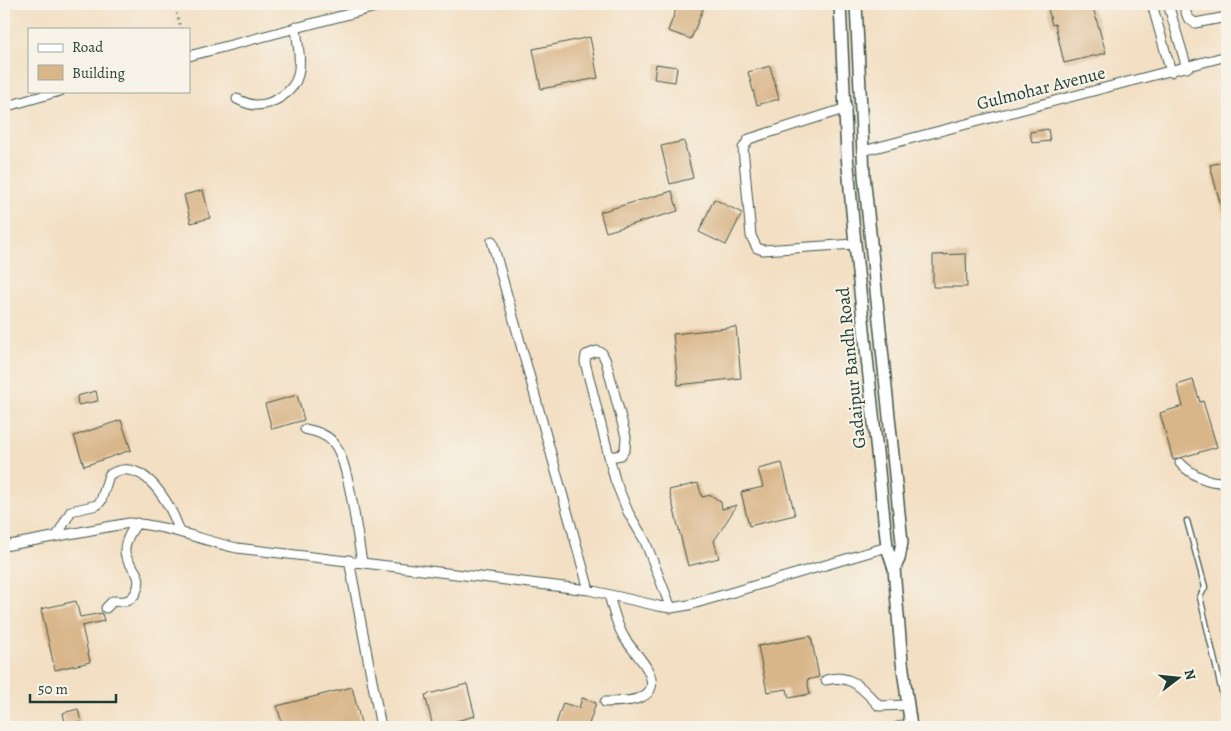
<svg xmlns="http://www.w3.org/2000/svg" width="1231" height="731" font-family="Alegreya,serif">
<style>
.building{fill:#d9b68a}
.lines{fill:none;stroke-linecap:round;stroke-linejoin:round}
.service-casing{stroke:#3f5549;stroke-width:7}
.minor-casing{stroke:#3f5549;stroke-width:11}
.tertiary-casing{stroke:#3f5549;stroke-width:14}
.path{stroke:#3f5549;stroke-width:2;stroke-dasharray:1 4;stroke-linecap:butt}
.service{stroke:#fff;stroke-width:4.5}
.minor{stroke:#fff;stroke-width:9}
.tertiary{stroke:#fff;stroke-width:11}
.labels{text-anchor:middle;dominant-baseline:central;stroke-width:4;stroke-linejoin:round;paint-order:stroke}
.street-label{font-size:18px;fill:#1f3d34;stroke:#f7f3e8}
</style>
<rect width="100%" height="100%" fill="#f7f3e8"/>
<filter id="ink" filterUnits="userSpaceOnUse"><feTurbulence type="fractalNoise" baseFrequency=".02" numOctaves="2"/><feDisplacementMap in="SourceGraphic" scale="10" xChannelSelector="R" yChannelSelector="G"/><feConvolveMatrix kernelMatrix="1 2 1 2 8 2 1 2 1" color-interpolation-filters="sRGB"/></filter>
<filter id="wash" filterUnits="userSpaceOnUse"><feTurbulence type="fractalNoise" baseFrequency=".0096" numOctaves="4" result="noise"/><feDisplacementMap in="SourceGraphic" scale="20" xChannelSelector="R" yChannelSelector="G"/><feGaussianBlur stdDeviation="1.12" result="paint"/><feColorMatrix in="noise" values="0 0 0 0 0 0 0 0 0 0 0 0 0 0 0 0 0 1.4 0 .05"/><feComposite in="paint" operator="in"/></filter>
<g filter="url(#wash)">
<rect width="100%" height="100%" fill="#f3dfc3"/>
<g id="blocks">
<path class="building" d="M678,4H705L691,39L668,31Z
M1047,4H1092L1106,53L1064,63L1055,24L1052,25Z
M590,37L598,78L541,89L533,49Z
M656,64L677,67L675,82L654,79Z
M770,66L779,99L757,105L748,72Z
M1048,129L1050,141L1032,143L1030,132Z
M684,141L693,178L670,184L661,146Z
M1227,161V218H1224L1210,165Z
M203,190L210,218L191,223L184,195Z
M672,191L678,211L606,232L600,212Z
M714,199L742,213L726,245L699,232Z
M966,254L967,287H933V255Z
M736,327L741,378L678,385L673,334Z
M1193,380L1200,402L1203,401L1217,447L1173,460L1160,413L1183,406L1177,385Z
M96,391L98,401L78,405L77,396Z
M297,395L304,420L272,429L265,404Z
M121,420L131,450L84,466L74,436Z
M782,463L795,515L749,526L741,492L763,487L758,469Z
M698,483L702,497L711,495L721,502L722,509L737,505L714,541L719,558L688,566L669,490Z
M76,601L80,617L102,613L104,621L82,626L90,662L55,670L41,609Z
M811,636L819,677L807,680L810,694L789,698L787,689L767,692L758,646Z
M467,684L475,716L433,727L425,695Z
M352,687L362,727H283L277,706Z
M582,698L596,703L588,727H567L556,724L563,703L579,708Z
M78,709L81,722L77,723L78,727H66L63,713Z"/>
</g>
</g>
<g filter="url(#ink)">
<use href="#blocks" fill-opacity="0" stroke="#3f5549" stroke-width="1"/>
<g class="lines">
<defs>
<path id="service" d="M1187,521L1205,587L1200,597L1227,714"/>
<path id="minor" d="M1152,4L1171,72
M1168,4L1187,68
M1183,4L1188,18L1195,23L1227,17
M189,56L387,4
M237,99C243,102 249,105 256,105C273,105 294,92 298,75C302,60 297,42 296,27
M4,107L60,91
M847,108L749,139L743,148L751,236L757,248L763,250L855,244
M863,151L1227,56
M492,241L589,590
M305,429C315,431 326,434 333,442C349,459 357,536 362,562
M610,457L621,455L625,449L626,437L606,361L602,353L597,351L586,355L585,362L615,480L628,512L645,541L671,608
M1180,463C1193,476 1208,483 1227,482
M58,534L71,511L97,505L101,501L109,475C144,453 171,506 180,532
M4,546L129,523C166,525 201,540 237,548L589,590L658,606L671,608L689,605L887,547
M349,560L381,727
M106,608L113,601C124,602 131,602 136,592C146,572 126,567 125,552C124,542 131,531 137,523
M826,680C851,673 863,689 879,706L908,705
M605,702C627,702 666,701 646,667C640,657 632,649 625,639C617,626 613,610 609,595
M897,727L910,724"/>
<path id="tertiary" d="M840,4L847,155L855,244L887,547L894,569L902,662L911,727
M856,4L864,175L902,542L899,559L894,569"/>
</defs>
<use href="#service" class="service-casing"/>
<use href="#minor" class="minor-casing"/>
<use href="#tertiary" class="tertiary-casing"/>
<path class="path" d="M174,4L181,29"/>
<use href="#service" class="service"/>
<use href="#minor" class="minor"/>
<use href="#tertiary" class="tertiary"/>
</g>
</g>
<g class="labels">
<g class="street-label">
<text transform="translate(1041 88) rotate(-14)">Gulmohar Avenue</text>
<text transform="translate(851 368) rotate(-96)">Gadaipur Bandh Road</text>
</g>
</g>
<rect width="1231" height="731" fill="none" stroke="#f7f3e8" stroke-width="20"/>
<rect x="28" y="28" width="162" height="65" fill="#f7f3e8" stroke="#a1aaa0"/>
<rect x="38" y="44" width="25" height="8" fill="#ffffff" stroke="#a1aaa0"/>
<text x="72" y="52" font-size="15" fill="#1f3d34">Road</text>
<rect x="38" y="65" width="25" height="15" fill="#d9b68a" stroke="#a1aaa0"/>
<text x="72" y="78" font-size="15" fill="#1f3d34">Building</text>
<g transform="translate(1178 678) rotate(74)" stroke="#f7f3e8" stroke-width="4" paint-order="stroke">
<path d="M0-4L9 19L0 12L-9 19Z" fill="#1f3d34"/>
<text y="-8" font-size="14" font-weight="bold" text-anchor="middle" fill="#1f3d34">N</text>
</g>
<path d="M30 694v8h86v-8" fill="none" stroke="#1f3d34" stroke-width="2.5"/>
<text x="38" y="694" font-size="15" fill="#1f3d34" stroke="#f7f3e8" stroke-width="4" paint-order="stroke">50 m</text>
</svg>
